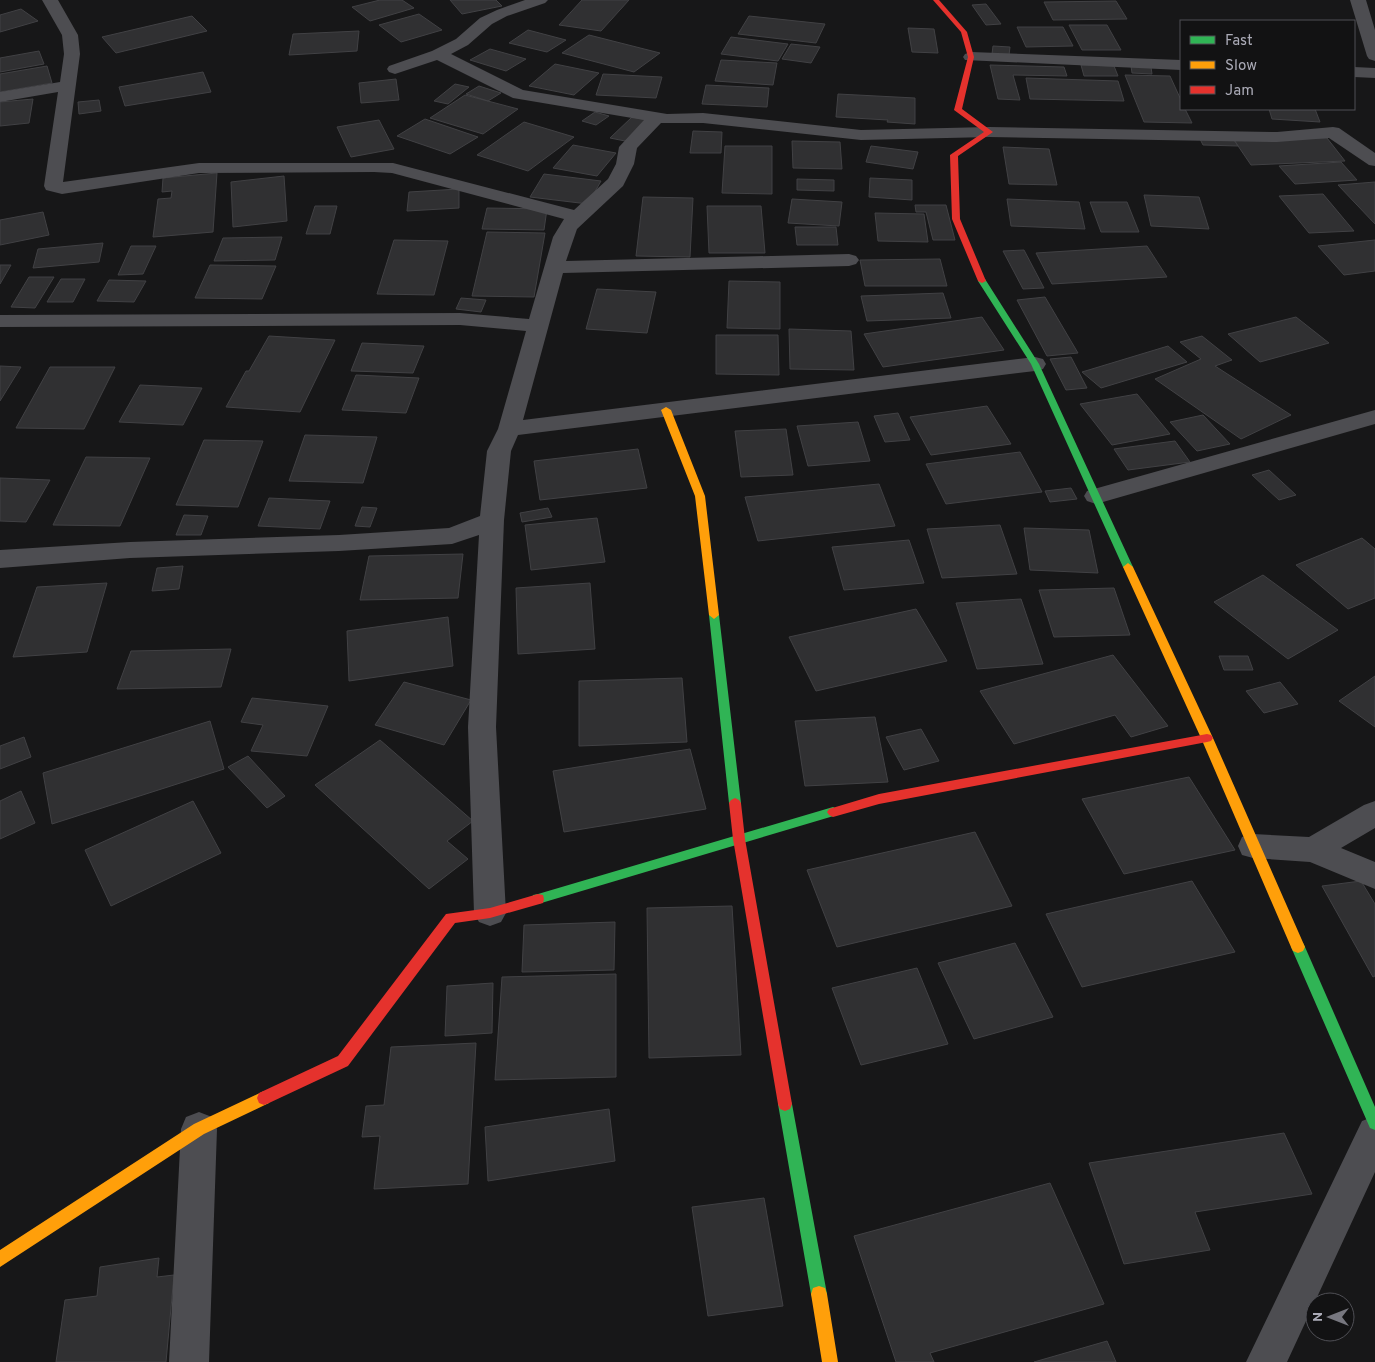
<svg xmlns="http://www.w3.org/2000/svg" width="1375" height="1362" font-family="Overpass,sans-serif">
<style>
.building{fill:#303032;stroke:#414144}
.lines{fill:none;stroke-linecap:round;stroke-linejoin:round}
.street{fill:#4d4d51;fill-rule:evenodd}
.fast{fill:#30b455;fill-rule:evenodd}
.slow{fill:#ff9f0a;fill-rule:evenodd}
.jam{fill:#e5322d;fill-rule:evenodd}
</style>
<rect width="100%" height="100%" fill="#171718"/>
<path class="building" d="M380,0H402L414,8L370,21L352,7Z
M450,0H496L502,6L462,14Z
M582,0H629L601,31L559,25Z
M1116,1L1127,19L1053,20L1044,2Z
M986,4L1001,24L986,25L972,5Z
M21,9L38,21L0,32V15Z
M419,14L442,30L401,42L379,25Z
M192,16L207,31L116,53L102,37Z
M749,16L825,24L816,43L738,34Z
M1069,25H1107L1121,50H1082Z
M1017,27H1063L1073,46L1026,47Z
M908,28L934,29L938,53L912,52Z
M528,30L566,40L547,52L509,43Z
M359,31L357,51L289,55L293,34Z
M589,35L660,53L634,72L562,53Z
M731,37L788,44L778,61L721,54Z
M791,44L820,47L811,63L782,59Z
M993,46L1010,47L1009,55L992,54Z
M490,49L526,59L506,71L470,60Z
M39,51L44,64L0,72V58Z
M721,60L777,63L773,85L715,81Z
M555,64L599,73L574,95L529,86Z
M990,65L1064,67L1067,76L1013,75L1020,100L998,99Z
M1081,65L1114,66L1118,76H1084Z
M47,66L52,83L0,92V74Z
M1131,66L1151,67L1152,74L1132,73Z
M203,72L211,92L125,106L119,87Z
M603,74L662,77L656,98L596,95Z
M1125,75L1170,76L1181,100V109H1185L1192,123L1144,122Z
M1026,78L1118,81L1124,101L1030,99Z
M396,79L399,100L361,103L359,83Z
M455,84L469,87L448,104L434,101Z
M706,85L769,88L767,107L702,104Z
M479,86L501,93L488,101L466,94Z
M838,94L915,98V124L887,122L888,120L836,117Z
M465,95L518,109L483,134L430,118Z
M33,99L29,123L0,126V102Z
M99,100L101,111L79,114L78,102Z
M1269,109H1315L1320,122L1272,119Z
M595,112L609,116L596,125L582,121Z
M632,117L647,120L625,141L610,138Z
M425,119L478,137L450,154L397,136Z
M379,120L394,149L351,157L337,127Z
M524,122L574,137L528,171L477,155Z
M693,131L722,132L721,153H690Z
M1199,137L1233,138L1238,146L1203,145Z
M1327,138L1345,161L1251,165L1234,140Z
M792,141L840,142L842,169L793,168Z
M573,145L616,153L597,176L553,168Z
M725,146H772V194L722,193Z
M871,146L918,152L913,169L866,162Z
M1003,147L1049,149L1057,185L1009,184Z
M1341,162L1357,180L1295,184L1279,166Z
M217,173L213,232L153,237L158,199L171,198L172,191L162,192L163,178Z
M544,174L601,181L588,204L530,197Z
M284,176L287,221L233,227L231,182Z
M870,178L912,180V200L869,197Z
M797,179L834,180V191L797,190Z
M1375,182V224L1338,185Z
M459,189V208L407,211L409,192Z
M1323,194L1354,231L1309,233L1279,196Z
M1144,195L1199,197L1209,229L1151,226Z
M643,197L693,198L690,257L636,256Z
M792,199L842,202L839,226L788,223Z
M1007,199L1079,202L1085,229L1011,226Z
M1090,202H1127L1139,232H1101Z
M915,205H946L955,240H933L926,212H916Z
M315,206H337L330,234H306Z
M707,206H761L765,253H709Z
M487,208L547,209L544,230L482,229Z
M43,212L49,235L0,245V220Z
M875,213L924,214L928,242L878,241Z
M795,227H836L838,245H797Z
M487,232L545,233L534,297L472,296Z
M282,237L275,260L214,261L223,238Z
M394,240L448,241L434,295L377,294Z
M1375,240V271L1344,275L1318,246Z
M103,243L99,262L33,268L38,249Z
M131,246H156L143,274L118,275Z
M1147,246L1167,277L1052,284L1036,253Z
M1024,250L1044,288L1023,289L1003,251Z
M940,259L947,286H865L860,260Z
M0,265H11L0,284Z
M210,265L276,266L262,299L195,298Z
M29,277H54L35,308L11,307Z
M61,279H85L73,302H47Z
M109,280L146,281L134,302L97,301Z
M729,281L780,282V329L727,328Z
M597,289L656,292L647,333L586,329Z
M943,293L951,318L867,321L861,296Z
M1045,297L1078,353L1047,356L1017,300Z
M461,298L486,300L481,312L456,309Z
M982,317L1004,350L883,367L864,334Z
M1296,317L1329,343L1260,362L1228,334Z
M789,329L851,331L854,370L790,369Z
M716,335H778L779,375L716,374Z
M269,336L335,340L300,412L226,407L246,371H249Z
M1202,336L1232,360L1215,366L1291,415L1241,439L1155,379L1201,359L1180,342Z
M362,343L424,346L413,373L351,371Z
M1168,346L1187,362L1101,388L1082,372Z
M1071,357L1087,388L1066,390L1050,359Z
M0,366L21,367L0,401Z
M50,367H115L84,429L16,428Z
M356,375L419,378L406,413L342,410Z
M140,385L202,388L183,425L119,422Z
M1137,394L1170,434L1112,445L1080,404Z
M987,406L1011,444L931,455L910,417Z
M898,413L910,440L885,442L874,416Z
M1203,415L1230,444L1197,451L1170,422Z
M858,422L870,461L808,466L797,426Z
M786,429L793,475L741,477L735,431Z
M305,435L377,437L363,483L289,481Z
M204,440L263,441L238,507L176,505Z
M1175,441L1190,462L1128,470L1114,449Z
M638,449L647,488L540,500L534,461Z
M1020,452L1042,492L946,504L926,464Z
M86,457L150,458L120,526L53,525Z
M1269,470L1296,495L1279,500L1252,475Z
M0,478L50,480L26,522L0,521Z
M879,484L895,526L758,541L745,497Z
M1071,488L1077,499L1050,502L1045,491Z
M269,498L330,501L320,529L258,526Z
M362,507L377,508L370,527L355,526Z
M548,508L552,517L522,522L520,513Z
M184,515L208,516L201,535H176Z
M597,518L605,562L531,570L525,525Z
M1000,525L1017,574L942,578L927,529Z
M1024,528L1089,530L1098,573L1030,570Z
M1362,538L1375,549V598L1348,609L1296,565Z
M909,540L924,583L844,590L832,547Z
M463,554L458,598L360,600L369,556Z
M183,566L179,589L152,591L157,568Z
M1263,575L1338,630L1288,659L1214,602Z
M107,583L87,652L13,657L37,587Z
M590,583L595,649L518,654L516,588Z
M1114,588L1130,635L1054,637L1039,590Z
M1021,599L1043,664L977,669L956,603Z
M916,609L947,661L816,691L789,637Z
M448,617L453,666L349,681L347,631Z
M231,649L221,687L117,689L131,651Z
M1113,655L1168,726L1131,737L1115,715L1014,744L980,691Z
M1219,656H1248L1253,670H1224Z
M1375,676V727L1339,701Z
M682,678L687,742L579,746V681Z
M404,682L471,700L444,745L375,725Z
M1280,682L1298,704L1264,713L1246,691Z
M252,698L328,706L307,756L251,751L263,725L241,722Z
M875,717L888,782L805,786L795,721Z
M210,721L224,769L52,824L43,773Z
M921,729L939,761L904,770L886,737Z
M24,737L31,757L0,769V746Z
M380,740L473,821L447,841L468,859L429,889L315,785Z
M690,749L706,809L564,832L553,771Z
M248,756L285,796L267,808L228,767Z
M1189,777L1235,850L1124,874L1082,799Z
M21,791L35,823L0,839V801Z
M193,801L221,853L111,906L85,850Z
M975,832L1012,906L837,947L807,870Z
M1192,881L1235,952L1082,987L1046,914Z
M1361,881L1375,904V976L1373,977L1322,886Z
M732,906L741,1055L649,1058L647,908Z
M615,922L614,970L522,972L524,925Z
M1015,943L1053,1017L974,1039L938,963Z
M917,968L948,1044L861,1065L832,988Z
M616,974V1077L495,1080L502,977Z
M493,983L492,1033L445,1036L447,986Z
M476,1043L468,1184L374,1189L380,1136L362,1137L366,1106L384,1105L391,1047Z
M609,1109L615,1161L488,1181L485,1127Z
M1284,1133L1312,1194L1195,1212L1210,1250L1124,1264L1089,1163Z
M1050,1183L1104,1304L930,1353L934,1362H896L854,1236Z
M764,1198L783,1306L708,1316L692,1207Z
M159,1258L157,1277L174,1275L166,1362H56L65,1300L97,1296L100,1267Z
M1107,1341L1116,1362H1034Z"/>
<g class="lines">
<path class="street" d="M42,0H58L78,35L80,54L63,182L199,163H393L574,210L608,179L616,164L619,147L644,120L513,98L437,60L395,74L389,72L387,69L389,66L432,51L456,39L480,18L497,10L525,0H548L545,3L507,16L492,24L468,45L451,54L523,90L667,114L703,113L861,130L989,127L1277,132L1333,127L1339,128L1375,153V166L1369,165L1329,138L1277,142L989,137L861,140L703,123H661L637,148L634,164L623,186L577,229L566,261L849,254L856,256L859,260L856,264L849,266L563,273L523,420L1035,357L1043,359L1046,364L1043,369L1035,371L518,435L511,451L504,520L496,727L506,913L501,922L490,926L479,922L474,913L468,727L479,535L452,544L339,551L130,558L0,568V550L130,542L339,535L449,528L480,516L487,451L498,429L526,331L460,325L0,327V315L460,313L529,319L553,237L564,219L392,173L374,172L199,173L62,194L46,190L44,186L58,92L0,102V92L60,82L64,54L62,35Z
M1350,0H1366L1375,30V61L1369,59L1367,56Z
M971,52L1181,60V70L965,60L963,57L965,54Z
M1354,67L1375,68V78L1354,77Z
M1375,410V424L1096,504L1087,501L1084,496L1087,491Z
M1375,801V828L1341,848L1375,862V889L1310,862L1253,858L1242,855L1238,846L1242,837L1253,834L1309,837L1364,805Z
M199,1112L212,1117L217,1129L209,1362H169L181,1129L186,1117Z
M1375,1116V1172L1287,1362H1246L1362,1121Z"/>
<path class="fast" d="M979,279H985L1039,364L1133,567L1132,569L1128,571L1123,567L1031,364L978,281Z
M714,611L719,615L741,803L739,806H731L729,803L709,615Z
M833,807L837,809L839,812L837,815L538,904L533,903L532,899L533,895L538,894Z
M1298,941L1303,943L1305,947L1375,1107V1130L1370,1128L1291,947L1293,943Z
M785,1097L790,1099L792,1104L827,1294L825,1300L819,1302L813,1300L811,1294L778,1104L780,1099Z"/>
<path class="slow" d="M666,407L671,410L705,496L719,615L714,619L709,615L695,496L661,410Z
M1128,563L1133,567L1213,738L1305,947L1303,951L1298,953L1293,951L1291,947L1201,738L1123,567Z
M264,1091L269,1093L271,1098L269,1103L204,1134L0,1267V1250L194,1124Z
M819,1286L825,1288L827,1294L838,1362H822L811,1294L813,1288Z"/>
<path class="jam" d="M933,0H939L967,32L974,57L962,109L993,132L958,156L960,219L986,281L982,283L978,281L952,219L950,155L984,132L954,110L968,57L961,32Z
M1207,734L1211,735L1213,738L1211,741L1207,742L879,804L833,817L829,815L827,812L829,809L879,794Z
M735,798L739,800L741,803L745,839L792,1104L790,1109L785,1111L780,1109L778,1104L733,839L729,803L731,800Z
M538,894L543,895L544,899L543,903L490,918L455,923L348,1066L269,1103L264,1105L259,1103L257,1098L259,1093L338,1056L446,914L490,908Z"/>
</g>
<rect x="1180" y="20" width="175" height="90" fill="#121213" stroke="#4f4f55"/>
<rect x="1190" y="36" width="25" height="8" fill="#30b455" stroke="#4f4f55"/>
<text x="1225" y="45" font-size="15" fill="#ababb7">Fast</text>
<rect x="1190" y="61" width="25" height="8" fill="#ff9f0a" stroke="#4f4f55"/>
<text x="1225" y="70" font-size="15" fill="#ababb7">Slow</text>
<rect x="1190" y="86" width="25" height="8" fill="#e5322d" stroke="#4f4f55"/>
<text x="1225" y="95" font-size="15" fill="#ababb7">Jam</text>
<g transform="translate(1330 1317) rotate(270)"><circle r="24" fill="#121213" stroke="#4f4f55"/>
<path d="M0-4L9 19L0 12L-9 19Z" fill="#77777f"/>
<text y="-8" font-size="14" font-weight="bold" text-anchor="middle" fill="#ababb7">N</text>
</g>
</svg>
